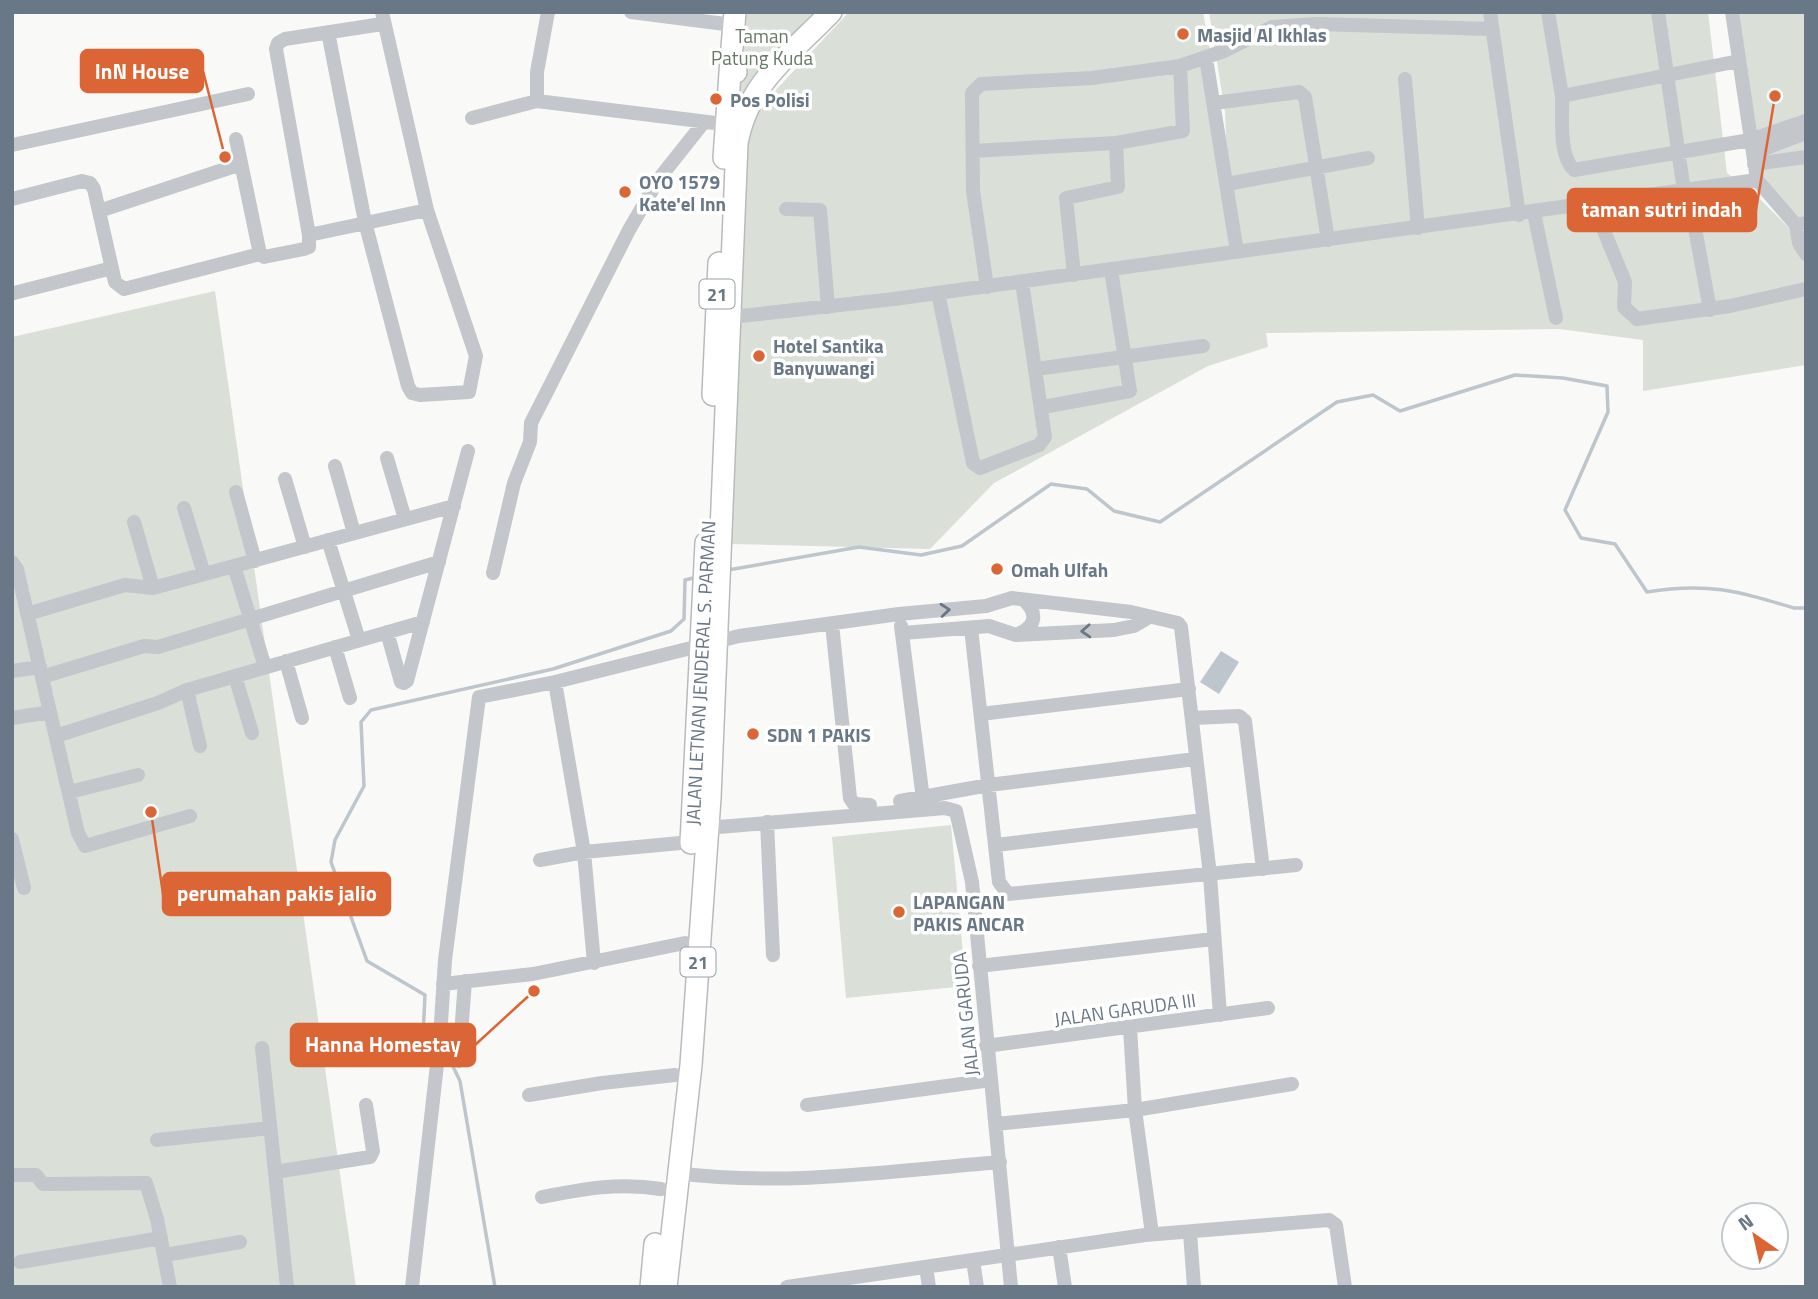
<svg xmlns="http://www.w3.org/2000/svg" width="1818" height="1299" font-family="'Titillium Web',sans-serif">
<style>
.green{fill:#dae0d8}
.water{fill:#bdc6cc}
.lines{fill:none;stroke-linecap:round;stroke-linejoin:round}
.stream{stroke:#bdc6cc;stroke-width:3.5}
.highway-casing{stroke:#b8bbbe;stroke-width:24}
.minor{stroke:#c3c6ca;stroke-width:14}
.highway{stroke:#fff;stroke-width:21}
.oneway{stroke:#697886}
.poi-dot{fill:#db6535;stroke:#fff;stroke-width:2.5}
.labels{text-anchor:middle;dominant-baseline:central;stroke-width:7;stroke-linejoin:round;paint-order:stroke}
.shield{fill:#fff;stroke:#96a0aa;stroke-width:2}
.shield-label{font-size:18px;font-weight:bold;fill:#697886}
.poi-label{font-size:19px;font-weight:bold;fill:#697886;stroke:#fff;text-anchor:start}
.park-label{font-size:19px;fill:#667964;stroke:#fff}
.street-label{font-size:19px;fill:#697886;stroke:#fff}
.leader{fill:none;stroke:#db6535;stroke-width:2.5}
.callout-dot{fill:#db6535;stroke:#fff;stroke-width:2.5}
.callout{fill:#db6535;stroke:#db6535;stroke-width:2.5}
.callout-label{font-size:21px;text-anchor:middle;font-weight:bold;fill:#fff}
</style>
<rect width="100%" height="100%" fill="#f9f9f7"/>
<path class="green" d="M727,12H840L724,136Z
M849,12H1203L1226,138L1225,112L1209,12H1708L1727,173L1758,197L1797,236L1806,235V365L1643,391V340L1559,329L1266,333L1268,347L1208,366L994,483L930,549L731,544L730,139Z
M1730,12H1806V218H1790L1757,180Z
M215,291L356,1287H12V337Z
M951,825L966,986L846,998L832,837Z"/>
<path class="water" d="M1221,651L1239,662L1219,694L1200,682Z"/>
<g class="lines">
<path class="stream" d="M728,570L859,547L921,555L962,546L1051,484L1087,489L1114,511L1160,522L1337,402L1373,395L1400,411L1515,375L1563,378L1607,386L1608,412L1565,510L1581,538L1615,544L1647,592C1707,582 1737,591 1794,608H1806
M436,1050L429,1048L423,1036L425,995L367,961L331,862L335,840L364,786L361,722L371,710L553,669L671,631L684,619L685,580L697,577
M443,1053L447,1054L460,1081L495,1287"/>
<defs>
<path id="highway" d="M735,12L731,59L736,72
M724,158L731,59
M713,395L719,263
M691,843L706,543
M651,1287L655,1244
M666,1287L691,1065L710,798L737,143C748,82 791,54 831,12"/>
</defs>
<use href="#highway" class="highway-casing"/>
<path class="minor" d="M631,12L733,25
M1490,12L1519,215
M1548,12L1562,96L1739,61
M1658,12L1684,191
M1732,12L1757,180
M382,24L285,39L278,43L276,49L309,235L427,210
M328,32L365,222L408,386L412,393L420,395L469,392L476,356L427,210L382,12
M1206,58L1237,252
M1405,79L1418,228
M1562,96C1563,117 1558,155 1574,170L1750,140L1806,121
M537,101V72L548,12
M1214,103L1299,92L1305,97L1328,240
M472,118L537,101L724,124
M236,139L260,254
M12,145L248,94
M973,151L1116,143L1183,131L1180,66
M1753,153L1806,133
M1754,164L1806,157
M1227,184L1368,158
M1688,190L1710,310
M12,199L82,181L90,183L94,189L115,282L124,289L260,254L264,257L304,249L309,247V235
M1593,204L1625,282L1624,307L1637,319L1730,306L1806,289
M786,209L820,210L828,307
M99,211L241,164
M1534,213L1556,318
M1796,225L1799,243L1806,254
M1074,275L1066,198L1118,187L1116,143
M987,287L973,191L972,93L981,84L1092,78L1180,66L1224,51L1272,27L1317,24L1492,29
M14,293L112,268
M938,293L973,463L980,468L1039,445L1045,437L1022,282
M732,317L894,299L1757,180L1796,225L1806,223
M1036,369L1203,346
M1043,407L1130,391L1111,270
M387,458L405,519
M335,466L354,533
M285,479L305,547
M236,492L255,561
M184,508L204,574
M134,522L153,588
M328,540L359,640
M12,562L17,569L50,712
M234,566L265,667
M493,573L514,483L530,442L531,423L629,230L658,180L704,122
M27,614L125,585L153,588L454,506
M832,624L850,798L854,804L870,805
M901,626L923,799
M971,628L999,882L1008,894L1296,865
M387,632L401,682L404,683L407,681L468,451
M903,633L989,626L1016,635L1114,630L1134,626L1149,617
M1020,633C1037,625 1037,612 1024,600
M335,647L350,698
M286,661L302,718
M12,671L40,667
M235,676L252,733
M42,677L144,646L158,647L439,562
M555,682L584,852L594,963
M187,690L200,746
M981,714L1189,689
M12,718L50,712L78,833L85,846L190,816
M1192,718L1239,716L1245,721L1263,869
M56,736L158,703L187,690L423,622
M69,792L138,775
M900,801L989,785L1195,759
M767,822L773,955
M707,828L945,808L956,811L972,882L1011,1287
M12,839L24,888
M996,845L1203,820
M540,860L584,852L691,842
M979,966L1213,939
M443,984L533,974L685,943
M1130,1028L1135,1110L1152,1234
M986,1046L1268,1008
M262,1048L287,1287
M459,1061L465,981
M529,1095L602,1083L675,1075
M807,1105L991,1080
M996,1124L1135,1110L1292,1084
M157,1140L270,1128
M275,1172L370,1157L373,1151L366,1105
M676,1173C783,1187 894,1171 1000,1162
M12,1175H36L43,1184L146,1183L157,1219L170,1287
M542,1197C583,1189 619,1182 661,1189
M1190,1233L1194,1287
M1059,1247L1065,1287
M165,1255L240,1242
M973,1260L977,1287
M20,1262L161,1238
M926,1267L929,1287
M412,1287L440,1038L445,960L479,697L555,682L739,636L899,614L986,606L1012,598L1131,612L1178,623L1181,627L1210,875L1220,1015
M787,1287L1145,1235L1329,1220L1336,1225L1345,1287"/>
<use href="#highway" class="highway"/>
</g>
<defs><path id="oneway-chevron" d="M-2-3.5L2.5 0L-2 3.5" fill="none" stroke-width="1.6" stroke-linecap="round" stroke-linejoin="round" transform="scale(1.75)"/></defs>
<g class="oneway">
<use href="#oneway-chevron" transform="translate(945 610) rotate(-5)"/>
<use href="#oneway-chevron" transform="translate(1086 631) rotate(177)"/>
</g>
<g class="poi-dot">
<circle cx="1183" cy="34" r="7"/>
<circle cx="716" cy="99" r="7"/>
<circle cx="625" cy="192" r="7"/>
<circle cx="759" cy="356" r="7"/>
<circle cx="997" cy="569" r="7"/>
<circle cx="753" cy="734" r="7"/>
<circle cx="899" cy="912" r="7"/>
</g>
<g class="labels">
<g class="shield">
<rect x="699.5" y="279.5" width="35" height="29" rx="5"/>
<rect x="680.5" y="947.5" width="35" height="29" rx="5"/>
</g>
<g class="shield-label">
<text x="717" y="294">21</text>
<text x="698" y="962">21</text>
</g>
<g class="poi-label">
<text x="1197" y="34">Masjid Al Ikhlas</text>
<text x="730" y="99">Pos Polisi</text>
<text x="639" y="181">OYO 1579<tspan x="639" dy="22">Kate'el Inn</tspan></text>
<text x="773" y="345">Hotel Santika<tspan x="773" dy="22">Banyuwangi</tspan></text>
<text x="1011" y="569">Omah Ulfah</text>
<text x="767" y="734">SDN 1 PAKIS</text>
<text x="913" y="901">LAPANGAN<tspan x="913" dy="22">PAKIS ANCAR</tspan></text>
</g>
<g class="park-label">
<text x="762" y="35">Taman<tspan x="762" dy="22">Patung Kuda</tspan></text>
</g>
<g class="street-label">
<text transform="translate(700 673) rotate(-87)">JALAN LETNAN JENDERAL S. PARMAN</text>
<text transform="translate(1125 1009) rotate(-8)">JALAN GARUDA III</text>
<text transform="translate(965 1014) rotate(-96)">JALAN GARUDA</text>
</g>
</g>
<path class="leader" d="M225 157L203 71M1775 96L1756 210M151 812L163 894M534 991L475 1045"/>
<g class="callout-dot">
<circle cx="225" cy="157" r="7"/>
<circle cx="1775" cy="96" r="7"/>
<circle cx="151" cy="812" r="7"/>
<circle cx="534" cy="991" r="7"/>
</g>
<g class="callout">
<rect x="81" y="50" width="122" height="42" rx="7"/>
<rect x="1568" y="189" width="188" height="42" rx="7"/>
<rect x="163" y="873" width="227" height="42" rx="7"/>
<rect x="291" y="1024" width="184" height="42" rx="7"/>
</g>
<g class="callout-label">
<text x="142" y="79">InN House</text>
<text x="1662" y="217">taman sutri indah</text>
<text x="277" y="901">perumahan pakis jalio</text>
<text x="383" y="1052">Hanna Homestay</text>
</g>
<rect width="1818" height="1299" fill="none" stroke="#697886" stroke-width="28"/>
<g transform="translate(1755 1236) rotate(326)"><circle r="33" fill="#ffffff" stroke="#c3c9cf" stroke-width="2"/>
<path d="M0-5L12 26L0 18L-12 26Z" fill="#db6535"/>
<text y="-10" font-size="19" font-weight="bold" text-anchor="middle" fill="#697886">N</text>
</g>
</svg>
